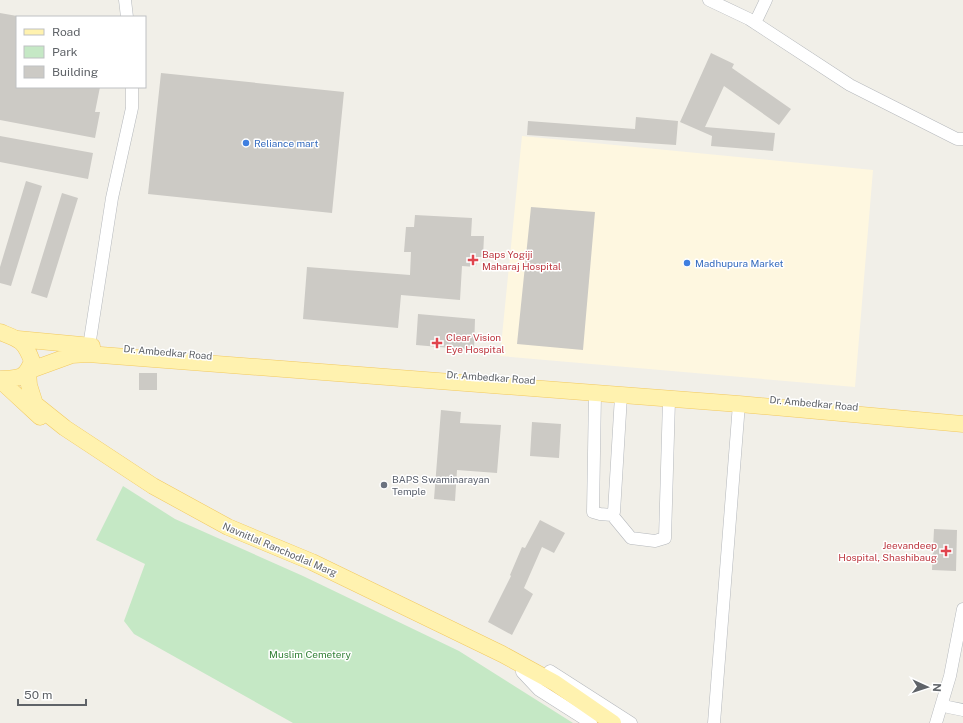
<svg xmlns="http://www.w3.org/2000/svg" width="963" height="723" font-family="'Public Sans',sans-serif">
<style>
.commercial{fill:#fef7e0}
.green{fill:#c5e8c5}
.building{fill:#cccac5}
.lines{fill:none;stroke-linecap:round;stroke-linejoin:round}
.minor-casing{stroke:#b5b8bc;stroke-width:13}
.major-casing{stroke:#f2c960;stroke-width:17}
.minor{stroke:#fff;stroke-width:12}
.major{stroke:#fff2af;stroke-width:16}
.shop-dot{fill:#3f7fe0;stroke:#fff;stroke-width:1.5}
.health-dot{fill:#e0444e;stroke:#fff;stroke-width:1.5}
.worship-dot{fill:#6b7280;stroke:#fff;stroke-width:1.5}
.labels{text-anchor:middle;dominant-baseline:central;stroke-width:3;stroke-linejoin:round;paint-order:stroke}
.shop-label{font-size:10px;fill:#366cbe;stroke:#fff;text-anchor:start}
.health-label{font-size:10px;fill:#be3a42;stroke:#fff;text-anchor:start}
.street-label{font-size:10px;fill:#5f6368;stroke:#fff}
.worship-label{font-size:10px;fill:#5b616d;stroke:#fff;text-anchor:start}
.park-label{font-size:10px;fill:#348238;stroke:#fff}
</style>
<rect width="100%" height="100%" fill="#f1efe8"/>
<path class="commercial" d="M522,136L873,170L855,387L500,356Z"/>
<path class="green" d="M123,486L175,519L303,576L459,651L573,723H293L134,634L124,621L145,564L96,540Z"/>
<path class="building" d="M0,13L17,16V87H100L95,112H100L95,138L0,120Z
M711,53L734,64L732,68L791,109L779,125L724,86L705,127L775,133L773,151L711,146L712,136L680,122Z
M161,73L344,92L332,213L148,194Z
M636,117L678,121L676,145L527,135L528,121L635,129Z
M0,136L93,153L88,179L0,162Z
M26,181L42,186L11,286L0,283V267Z
M62,193L78,198L47,298L31,293Z
M531,207L595,212L583,350L517,344Z
M415,215L472,218L471,236H484L483,257H477L476,267L462,266L460,300L401,295L398,328L303,319L307,267L410,275L411,252H404L406,227H414Z
M418,314L475,319L474,350L416,345Z
M139,373H157V390H139Z
M441,410L461,412L460,423L501,425L497,473L457,470L455,501L434,499Z
M532,422L561,424L559,458L530,456Z
M540,520L565,533L554,553L542,547L524,588L533,594L512,635L488,622L511,576L510,575L522,547L525,548Z
M934,529L957,530L956,571L932,570Z"/>
<g class="lines">
<defs>
<path id="minor" d="M125,0L127,17
M709,0L749,19L850,85L957,139H963
M755,23L766,0
M88,353L112,198L132,108V87
M595,394L593,512L600,514L612,515L614,512L621,396
M612,515L631,538L655,541L665,538L669,400
M550,671L631,723
M522,672L539,690L591,723
M948,707L963,710
M714,723L739,404
M936,723L950,676L963,609"/>
<path id="major" d="M0,332C20,340 24,340 32,361C25,380 18,378 0,379
M18,339L92,346
M0,380L40,417
M613,723L555,683L502,654L312,562L228,527L153,486L65,428L35,404L29,385L28,371L72,355L88,354L739,404L963,424"/>
</defs>
<use href="#minor" class="minor-casing"/>
<use href="#major" class="major-casing"/>
<use href="#minor" class="minor"/>
<use href="#major" class="major"/>
</g>
<g class="shop-dot">
<circle cx="246" cy="143" r="4"/>
<circle cx="687" cy="263" r="4"/>
</g>
<g class="health-dot">
<path d="M471 254h4v4h4v4h-4v4h-4v-4h-4v-4h4z"/>
<path d="M435 337h4v4h4v4h-4v4h-4v-4h-4v-4h4z"/>
<path d="M944 545h4v4h4v4h-4v4h-4v-4h-4v-4h4z"/>
</g>
<circle class="worship-dot" cx="384" cy="485" r="4"/>
<g class="labels">
<g class="shop-label">
<text x="254" y="143">Reliance mart</text>
<text x="695" y="263">Madhupura Market</text>
</g>
<g class="health-label">
<text x="482" y="254">Baps Yogiji<tspan x="482" dy="12">Maharaj Hospital</tspan></text>
<text x="446" y="337">Clear Vision<tspan x="446" dy="12">Eye Hospital</tspan></text>
<text x="937" y="545" text-anchor="end">Jeevandeep<tspan x="937" dy="12">Hospital, Shashibaug</tspan></text>
</g>
<g class="street-label">
<text transform="translate(168 352) rotate(5)">Dr. Ambedkar Road</text>
<text transform="translate(491 377) rotate(4)">Dr. Ambedkar Road</text>
<text transform="translate(814 403) rotate(5)">Dr. Ambedkar Road</text>
<text transform="translate(280 549) rotate(23)">Navnitlal Ranchodlal Marg</text>
</g>
<g class="worship-label">
<text x="392" y="479">BAPS Swaminarayan<tspan x="392" dy="12">Temple</tspan></text>
</g>
<g class="park-label">
<text x="310" y="654">Muslim Cemetery</text>
</g>
</g>
<rect x="16" y="16" width="130" height="72" fill="#ffffff" stroke="#bfc1c3"/>
<rect x="24" y="29" width="20" height="6" fill="#fff2af" stroke="#bfc1c3"/>
<text x="52" y="36" font-size="12" fill="#5f6368">Road</text>
<rect x="24" y="46" width="20" height="12" fill="#c5e8c5" stroke="#bfc1c3"/>
<text x="52" y="56" font-size="12" fill="#5f6368">Park</text>
<rect x="24" y="66" width="20" height="12" fill="#cccac5" stroke="#bfc1c3"/>
<text x="52" y="76" font-size="12" fill="#5f6368">Building</text>
<g transform="translate(927 687) rotate(93)" stroke="#ffffff" stroke-width="3" paint-order="stroke">
<path d="M0-3L7 15L0 10L-7 15Z" fill="#5f6368"/>
<text y="-6" font-size="11" font-weight="bold" text-anchor="middle" fill="#5f6368">N</text>
</g>
<path d="M18 699v6h68v-6" fill="none" stroke="#5f6368" stroke-width="2"/>
<text x="24" y="699" font-size="12" fill="#5f6368" stroke="#ffffff" stroke-width="3" paint-order="stroke">50 m</text>
</svg>
